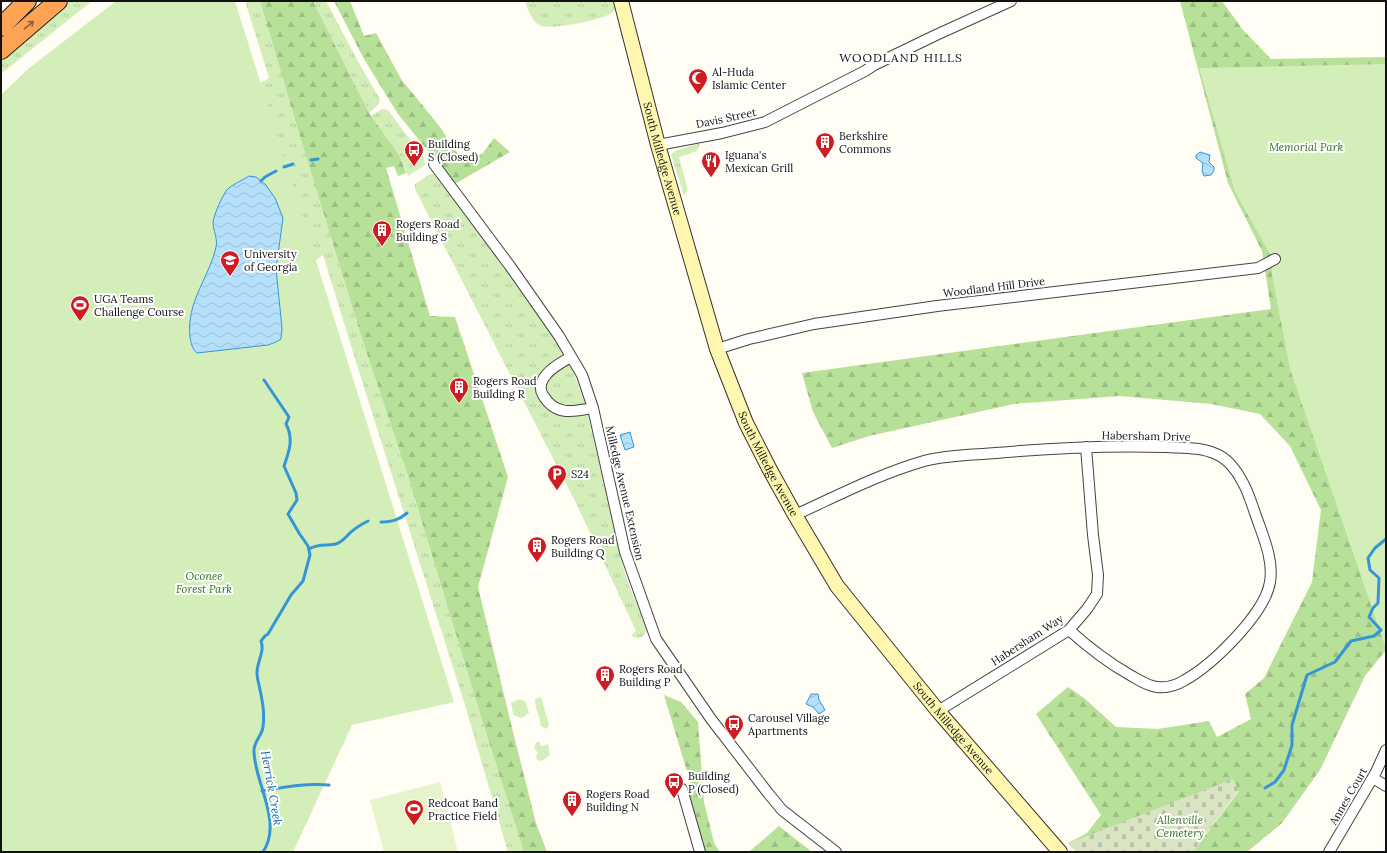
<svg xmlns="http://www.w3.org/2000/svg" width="1387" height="853" font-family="Lora,serif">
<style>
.grass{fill:url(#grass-tufts)}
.forest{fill:url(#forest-firs)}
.cemetery{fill:url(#cemetery-stones)}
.park{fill:#d4eeba}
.pitch{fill:#e6f4cc}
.water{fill:url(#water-waves);stroke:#3695d7}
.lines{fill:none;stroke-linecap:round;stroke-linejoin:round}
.stream{stroke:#3695d7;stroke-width:3}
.street-casing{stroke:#444;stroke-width:12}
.secondary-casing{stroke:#333;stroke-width:16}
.highway-casing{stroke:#222;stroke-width:20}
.street{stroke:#fff;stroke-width:10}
.secondary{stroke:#fff7af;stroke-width:14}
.highway{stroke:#fea353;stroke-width:18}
.oneway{stroke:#936135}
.labels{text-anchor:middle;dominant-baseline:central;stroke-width:4;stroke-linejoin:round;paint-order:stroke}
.poi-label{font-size:11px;fill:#111;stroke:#fff;text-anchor:start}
.street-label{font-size:11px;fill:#111;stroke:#fff}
.park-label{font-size:11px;font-style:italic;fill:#2b6f1a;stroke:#fff}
.neighbourhood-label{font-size:12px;letter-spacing:1px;fill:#111;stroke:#fff}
.water-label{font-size:12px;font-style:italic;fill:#0e67ae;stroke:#fff}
</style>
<defs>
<pattern id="grass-tufts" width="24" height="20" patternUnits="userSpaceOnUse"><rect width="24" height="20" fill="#d4eeba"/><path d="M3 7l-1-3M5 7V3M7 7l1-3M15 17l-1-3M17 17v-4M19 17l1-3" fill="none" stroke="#b5cb9f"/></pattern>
<pattern id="forest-firs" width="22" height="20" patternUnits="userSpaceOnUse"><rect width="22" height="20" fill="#b7e098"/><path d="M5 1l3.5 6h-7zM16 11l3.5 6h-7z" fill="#9cbf82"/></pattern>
<pattern id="cemetery-stones" width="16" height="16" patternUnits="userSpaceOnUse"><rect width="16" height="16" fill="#d9e5c2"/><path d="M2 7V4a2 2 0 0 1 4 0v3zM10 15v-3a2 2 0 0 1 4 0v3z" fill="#b9c3a6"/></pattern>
<pattern id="water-waves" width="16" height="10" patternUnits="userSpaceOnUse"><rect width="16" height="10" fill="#b5e0fb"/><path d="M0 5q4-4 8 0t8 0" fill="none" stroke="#9bbfd6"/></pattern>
</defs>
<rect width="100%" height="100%" fill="#fffdf4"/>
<path class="grass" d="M68,1H92L1,74V57Z
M245,1H260L298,130L364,345L407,473L482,720L524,852H508L464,702L361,378L323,255L306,267L151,147L269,78Z
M313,1H326L361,67L380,99L379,104L369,113Z
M525,1H613L616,8C614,11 614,12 612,13C601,20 550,31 539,25C531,20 528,9 525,1Z
M382,109L388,110L424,158L425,165L408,176L400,156L371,116Z
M697,144H700L697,151L679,157L687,187V191L684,196L671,154L677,150Z
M430,174H434L444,184L475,226L542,320L561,349L573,371L586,406L621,560L628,583L647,629C645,637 638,641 631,635L636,631L577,505L415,189V184Z"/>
<path class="forest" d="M260,1H313L369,113L400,156L406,173L398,176L394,166L386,168L430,316L455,317L508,477L478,587L513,732L536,823L547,852H524L482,720L407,473L364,345L298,130Z
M334,1H350L364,36L376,33L401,79L440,127L464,163L483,153L494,138L510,152L455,184L398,114L364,59Z
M1180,1H1222L1243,30L1271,59L1386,57V650L1365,676L1320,770L1282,823L1247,852H1193L1239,791L1070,843L1076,852L1068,843L1087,833L1101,815L1036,714L1068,687L1084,698L1116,727L1158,729L1209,721L1217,737L1251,719L1245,694L1264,678L1312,582L1321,510L1290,446L1260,414L1211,404L1120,396L1014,404L869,436L832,448L813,412L802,373L1271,309L1262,251L1228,183Z
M664,695L681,702L698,722L704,802L714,843L720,852H704L687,790L691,786L689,778Z
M779,826L812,852H749Z"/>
<path class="cemetery" d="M1233,779L1239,790L1193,852H1077L1069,843Z"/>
<path class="park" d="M116,1H235L454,702L352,725L293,852H1V95L28,69Z
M1386,64V649L1290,369L1272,275L1271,256L1235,192L1199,68Z
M541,697L549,725L546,729L541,726C540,717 535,708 535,699Z
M520,699L526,702L529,713L522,718C511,715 514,715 511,703Z
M536,742H540V745L543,746L548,744L550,755L542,761L537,760L536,757L538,753L534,748Z"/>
<path class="pitch" d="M440,782L458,852H384L370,800Z"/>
<path class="water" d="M1200,152L1210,155L1209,162L1214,167V171L1211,175L1204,176L1202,171L1203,163L1196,158V155Z
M249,176L256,177L265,184L275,198L283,218L276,269L282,328L281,339L276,342L268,345L197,353C192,349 191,343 190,337C186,302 209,278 216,247C218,239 213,230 213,222C215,212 221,199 226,191C229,186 243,180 249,176Z
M630,432L634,447L625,450L620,435Z
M811,694H818L819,700L825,710L819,714L813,707L806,704Z"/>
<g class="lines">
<path class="stream" d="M311,160L318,159
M284,167L293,164
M261,181L265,177L276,171
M381,522C392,522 399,520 407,513
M309,549C321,542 331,548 340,542C342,541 345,538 347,536C353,529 360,525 368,521
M1265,788L1275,782L1284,770L1292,745V725L1307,675L1335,662L1351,641L1374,636L1381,630L1369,617L1373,608L1378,603L1379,578L1370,570L1368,558L1375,548L1386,539
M262,791C285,787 306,783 329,785
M263,852C283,822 255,784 254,752C253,742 262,736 263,727C265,712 262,699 259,685C258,681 257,677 257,673C257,661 265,652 261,641L265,636L268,634L291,595L303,581L310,555L308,546L299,533L288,514L297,500L296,493L284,466C289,452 294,439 286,424L289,417L264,380"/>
<defs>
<path id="street" d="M658,145L722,133L765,122L865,71L874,65L936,35L1011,1
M434,164L510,266L559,336L582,375L593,408L625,552L656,639L711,719L768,793L782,810L836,852
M717,349L749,339L814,324L937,306L1258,268L1275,259
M571,357C562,362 552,367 546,375C541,381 539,389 543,395C555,416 573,412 593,408
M795,515C837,496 879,474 924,461C947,455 972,455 996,453C1052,448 1109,445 1166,447C1182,448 1201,447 1216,454C1227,458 1237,471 1242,481C1248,491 1251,502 1255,513C1262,534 1274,559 1270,582C1265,614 1212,665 1185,680C1177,685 1166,688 1157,687C1147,686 1139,680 1130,675C1107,662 1088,647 1069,630
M938,711L1069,630L1087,609L1097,594L1098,575L1093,535L1086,447
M1373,778L1386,786
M682,789L700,852
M1329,852L1376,772L1386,750"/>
<g id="secondary">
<path id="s1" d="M621,1L658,145L717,349L746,423L770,470L795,515L837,586L938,711L1060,852"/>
</g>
<path id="highway" d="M1,27L27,1
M1,50L58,1"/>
</defs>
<use href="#street" class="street-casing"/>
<use href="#secondary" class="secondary-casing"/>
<use href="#highway" class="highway-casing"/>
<use href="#street" class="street"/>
<use href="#secondary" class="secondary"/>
<use href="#highway" class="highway"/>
</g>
<defs><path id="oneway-shaft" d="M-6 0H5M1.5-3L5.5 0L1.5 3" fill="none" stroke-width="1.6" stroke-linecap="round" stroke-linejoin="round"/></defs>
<use class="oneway" href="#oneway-shaft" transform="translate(29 25) rotate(-40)"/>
<defs>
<symbol id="mosque-pin" viewBox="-11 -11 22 30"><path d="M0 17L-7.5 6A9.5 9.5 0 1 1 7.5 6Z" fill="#cd1d23" stroke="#fff"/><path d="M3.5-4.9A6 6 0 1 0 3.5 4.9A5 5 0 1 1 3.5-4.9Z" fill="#fff"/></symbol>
<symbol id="building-pin" viewBox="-11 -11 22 30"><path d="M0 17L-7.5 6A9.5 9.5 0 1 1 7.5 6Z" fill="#cd1d23" stroke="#fff"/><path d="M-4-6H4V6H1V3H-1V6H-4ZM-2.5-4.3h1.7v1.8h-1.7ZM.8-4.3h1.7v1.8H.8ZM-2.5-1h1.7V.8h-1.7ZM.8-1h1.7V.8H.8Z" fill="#fff"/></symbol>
<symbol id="bus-pin" viewBox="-11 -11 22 30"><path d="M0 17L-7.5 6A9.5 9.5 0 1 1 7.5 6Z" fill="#cd1d23" stroke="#fff"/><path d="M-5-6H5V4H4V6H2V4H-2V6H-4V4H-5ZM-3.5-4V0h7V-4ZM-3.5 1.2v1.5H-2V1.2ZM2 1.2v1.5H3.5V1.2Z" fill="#fff"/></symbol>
<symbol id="restaurant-pin" viewBox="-11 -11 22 30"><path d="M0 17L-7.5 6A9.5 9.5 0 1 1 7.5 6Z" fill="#cd1d23" stroke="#fff"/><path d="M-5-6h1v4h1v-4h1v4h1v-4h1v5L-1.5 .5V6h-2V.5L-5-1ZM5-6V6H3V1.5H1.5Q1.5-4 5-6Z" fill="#fff"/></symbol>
<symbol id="university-pin" viewBox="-11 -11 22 30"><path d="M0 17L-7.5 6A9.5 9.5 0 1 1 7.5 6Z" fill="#cd1d23" stroke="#fff"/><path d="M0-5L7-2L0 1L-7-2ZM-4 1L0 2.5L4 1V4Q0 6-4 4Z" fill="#fff"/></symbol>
<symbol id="stadium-pin" viewBox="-11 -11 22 30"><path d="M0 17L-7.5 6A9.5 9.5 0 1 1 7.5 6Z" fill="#cd1d23" stroke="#fff"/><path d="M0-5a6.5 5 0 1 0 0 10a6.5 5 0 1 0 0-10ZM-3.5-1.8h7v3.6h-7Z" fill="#fff"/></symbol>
<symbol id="parking-pin" viewBox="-11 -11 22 30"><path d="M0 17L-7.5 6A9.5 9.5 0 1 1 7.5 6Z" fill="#cd1d23" stroke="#fff"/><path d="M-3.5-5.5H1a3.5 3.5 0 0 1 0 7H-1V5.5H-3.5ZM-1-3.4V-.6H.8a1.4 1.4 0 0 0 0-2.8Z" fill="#fff"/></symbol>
</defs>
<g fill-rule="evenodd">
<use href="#mosque-pin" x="687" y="67" width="22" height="30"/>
<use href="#building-pin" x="814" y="131" width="22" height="30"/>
<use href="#bus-pin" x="403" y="139" width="22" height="30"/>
<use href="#restaurant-pin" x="700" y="150" width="22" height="30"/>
<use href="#building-pin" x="371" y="219" width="22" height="30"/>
<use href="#university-pin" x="219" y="249" width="22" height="30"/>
<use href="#stadium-pin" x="69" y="294" width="22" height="30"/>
<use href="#building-pin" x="448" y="376" width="22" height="30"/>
<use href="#parking-pin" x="546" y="463" width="22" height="30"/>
<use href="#building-pin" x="526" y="535" width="22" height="30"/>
<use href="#building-pin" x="594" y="664" width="22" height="30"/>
<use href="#bus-pin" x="723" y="713" width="22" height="30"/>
<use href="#bus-pin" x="663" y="771" width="22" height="30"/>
<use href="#building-pin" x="561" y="789" width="22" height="30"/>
<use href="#stadium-pin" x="403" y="798" width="22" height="30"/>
</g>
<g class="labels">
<g class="poi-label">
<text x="712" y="72">Al-Huda<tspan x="712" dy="13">Islamic Center</tspan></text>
<text x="839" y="136">Berkshire<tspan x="839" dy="13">Commons</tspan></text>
<text x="428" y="144">Building<tspan x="428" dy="13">S (Closed)</tspan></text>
<text x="725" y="155">Iguana's<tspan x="725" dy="13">Mexican Grill</tspan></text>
<text x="396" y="224">Rogers Road<tspan x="396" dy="13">Building S</tspan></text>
<text x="244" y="254">University<tspan x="244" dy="13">of Georgia</tspan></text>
<text x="94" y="299">UGA Teams<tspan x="94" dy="13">Challenge Course</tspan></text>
<text x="473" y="381">Rogers Road<tspan x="473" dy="13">Building R</tspan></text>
<text x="571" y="474">S24</text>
<text x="551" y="540">Rogers Road<tspan x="551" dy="13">Building Q</tspan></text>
<text x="619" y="669">Rogers Road<tspan x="619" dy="13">Building P</tspan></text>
<text x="748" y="718">Carousel Village<tspan x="748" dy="13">Apartments</tspan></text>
<text x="688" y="776">Building<tspan x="688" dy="13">P (Closed)</tspan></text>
<text x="586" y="794">Rogers Road<tspan x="586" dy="13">Building N</tspan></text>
<text x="428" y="803">Redcoat Band<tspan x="428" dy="13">Practice Field</tspan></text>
</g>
<g class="street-label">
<text transform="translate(726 118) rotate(-12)">Davis Street</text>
<text stroke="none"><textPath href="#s1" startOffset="163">South Milledge Avenue</textPath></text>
<text transform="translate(994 287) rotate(-7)">Woodland Hill Drive</text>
<text transform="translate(1146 436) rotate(1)">Habersham Drive</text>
<text stroke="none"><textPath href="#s1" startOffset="487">South Milledge Avenue</textPath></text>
<text transform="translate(625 493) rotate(77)">Milledge Avenue Extension</text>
<text transform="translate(1027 640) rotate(-33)">Habersham Way</text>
<text stroke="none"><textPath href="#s1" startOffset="811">South Milledge Avenue</textPath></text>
<text transform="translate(1348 796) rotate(-60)">Annes Court</text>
</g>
<g class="park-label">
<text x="1306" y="147">Memorial Park</text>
<text x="204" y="576">Oconee<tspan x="204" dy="13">Forest Park</tspan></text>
<text x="1180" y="820">Allenville<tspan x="1180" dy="13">Cemetery</tspan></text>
</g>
<g class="neighbourhood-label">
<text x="901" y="57">WOODLAND HILLS</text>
</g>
<g class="water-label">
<text transform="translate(272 788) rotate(80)">Herrick Creek</text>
</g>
</g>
<rect width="1387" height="853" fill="none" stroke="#111111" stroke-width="4"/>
</svg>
